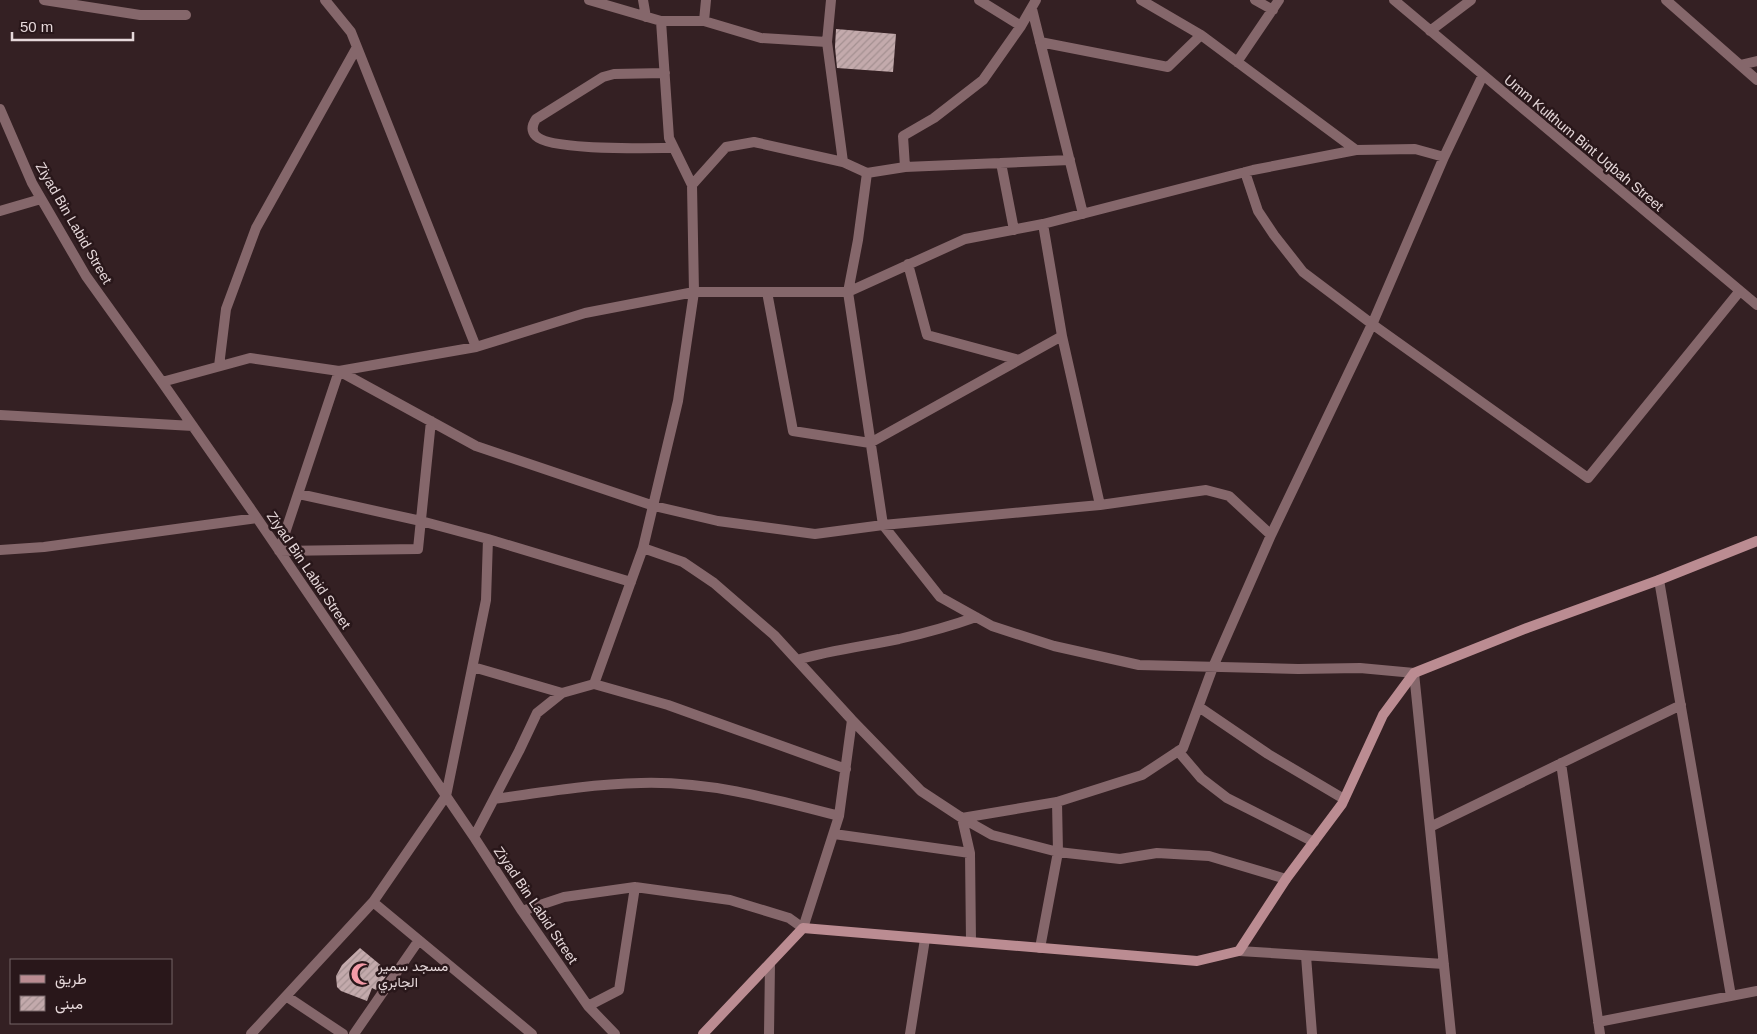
<svg xmlns="http://www.w3.org/2000/svg" width="1757" height="1034" font-family="Arial,Vazirmatn,sans-serif">
<style>
.building{fill:url(#building-hatch)}
.lines{fill:none;stroke-linecap:round;stroke-linejoin:round}
.street{stroke:#85676b;stroke-width:10}
.secondary{stroke:#bb8c92;stroke-width:10}
.labels{text-anchor:middle;dominant-baseline:central;stroke-width:5;stroke-linejoin:round;paint-order:stroke}
.street-label{font-size:14px;fill:#e6d8da;stroke:#29171a}
.poi-label{font-size:14px;fill:#e6d8da;stroke:#29171a;text-anchor:start}
</style>
<defs>
<pattern id="building-hatch" width="6" height="6" patternUnits="userSpaceOnUse" patternTransform="scale(1.25)"><rect width="6" height="6" fill="#c3aaac"/><path d="M-1 1l2-2M0 6l6-6M5 7l2-2" fill="none" stroke="#a49091"/></pattern>
</defs>
<rect width="100%" height="100%" fill="#342023"/>
<path class="building" d="M836,29L896,34L893,72L837,68L835,47Z
M360,948L389,972L376,990L372,988L367,1001L341,991L337,987L336,976L342,965Z"/>
<g class="lines">
<path class="street" d="M44,0L140,15H186
M325,0L351,32L476,347
M589,0L661,21H704L761,38L827,42
M643,0L646,17
M831,0L827,42L843,162L867,173L858,240L848,292L883,525L940,597L992,626L1054,646L1139,665L1298,669L1360,668L1414,673L1451,1034
M979,0L1021,26
M1141,0L1201,35
M1255,0L1273,10
M1394,0L1757,305
M1666,0L1757,80
M1032,9L1083,214
M704,21L706,0
M1430,31L1471,0
M1040,42L1168,67L1201,35L1356,150
M1237,62L1279,0
M1740,65L1757,61
M665,73L614,74L603,77L536,119C532,125 531,131 536,136C551,151 650,148 674,148
M0,109L32,183L86,276L162,382L257,518L474,837L522,911L588,1006L615,1034
M1001,163L1014,230
M905,167L1070,160
M1245,172L1258,211L1274,235L1303,272L1372,324L1588,478L1739,292
M867,173L905,167L903,136L934,118L983,80L1021,26L1036,0
M692,185L726,147L754,142L843,162
M0,211L41,199
M1043,224L1062,336L1100,505
M908,264L927,335L1019,360
M767,292L793,431L870,443L1062,336
M219,366L226,309L256,228L357,47
M162,382L250,358L339,371L476,347L585,313L694,292H848L965,239L1043,224L1253,170L1356,150L1415,149L1444,157
M0,415L193,426
M431,421L418,549L279,551L339,371L476,446L654,506L718,521L815,534L883,525L1100,505L1206,490L1229,496L1271,535
M299,494L421,521L488,539L631,582
M643,548L683,562L714,583L774,635L852,720L921,791L962,818L970,853L971,942
M0,550L44,547L257,518
M1659,580L1731,996
M797,660C831,650 865,646 899,639C925,633 951,626 976,617
M473,667L562,693
M594,684L643,548L678,401L694,292L692,185L669,138L661,21
M1199,707L1268,754L1344,799
M1178,751L1201,778L1227,798L1314,842
M1561,763L1600,1034
M494,799C543,792 592,784 641,783C709,781 774,799 839,816
M962,818L1057,802L1142,775L1183,748L1213,667L1271,535L1374,320L1444,157L1483,75
M962,818L992,835L1058,852L1120,859L1157,853L1209,856L1286,879
M1430,827L1681,705
M834,834L970,853
M474,837L519,751L537,713L562,693L594,684L668,705L846,769
M373,902L532,1034
M522,911L564,897L635,887L730,900L789,918L803,928L839,816L852,720
M1040,948L1058,852L1057,802
M1239,951L1444,964
M1306,956L1312,1034
M286,996L343,1034
M588,1006L619,990L635,887
M1598,1022L1757,991
M251,1034L373,902L446,796L486,600L488,539
M354,1034L419,940
M769,1034L770,964
M910,1034L925,939"/>
<path class="secondary" d="M703,1034L803,928L1197,961L1239,951L1286,879L1342,804L1383,715L1414,673L1527,628L1659,580L1757,541"/>
</g>
<defs>
<symbol id="mosque-bare" viewBox="-9 -9 18 18"><path d="M3.5-4.9A6 6 0 1 0 3.5 4.9A5 5 0 1 1 3.5-4.9Z" fill="#f39aa7" stroke="#29171a" stroke-width="2.5" paint-order="stroke"/></symbol>
</defs>
<g fill-rule="evenodd">
<use href="#mosque-bare" x="346" y="958" width="32" height="32"/>
</g>
<g class="labels">
<g class="street-label">
<text transform="translate(1584 143) rotate(40)">Umm Kulthum Bint Uqbah Street</text>
<text transform="translate(74 223) rotate(60)">Ziyad Bin Labid Street</text>
<text transform="translate(309 570) rotate(56)">Ziyad Bin Labid Street</text>
<text transform="translate(536 905) rotate(56)">Ziyad Bin Labid Street</text>
</g>
<g class="poi-label">
<text x="378" y="966">مسجد سمير<tspan x="378" dy="16">الجابري</tspan></text>
</g>
</g>
<rect x="10" y="959" width="162" height="65" fill="#29171a" stroke="#756467"/>
<rect x="20" y="975" width="25" height="8" fill="#bb8c92" stroke="#756467"/>
<text x="55" y="984" font-size="15" fill="#e6d8da">طريق</text>
<rect x="20" y="996" width="25" height="15" fill="url(#building-hatch)" stroke="#756467"/>
<text x="55" y="1009" font-size="15" fill="#e6d8da">مبنى</text>
<path d="M12 32v8h121v-8" fill="none" stroke="#e6d8da" stroke-width="2.5"/>
<text x="20" y="32" font-size="15" fill="#e6d8da" stroke="#29171a" stroke-width="4" paint-order="stroke">50 m</text>
</svg>
